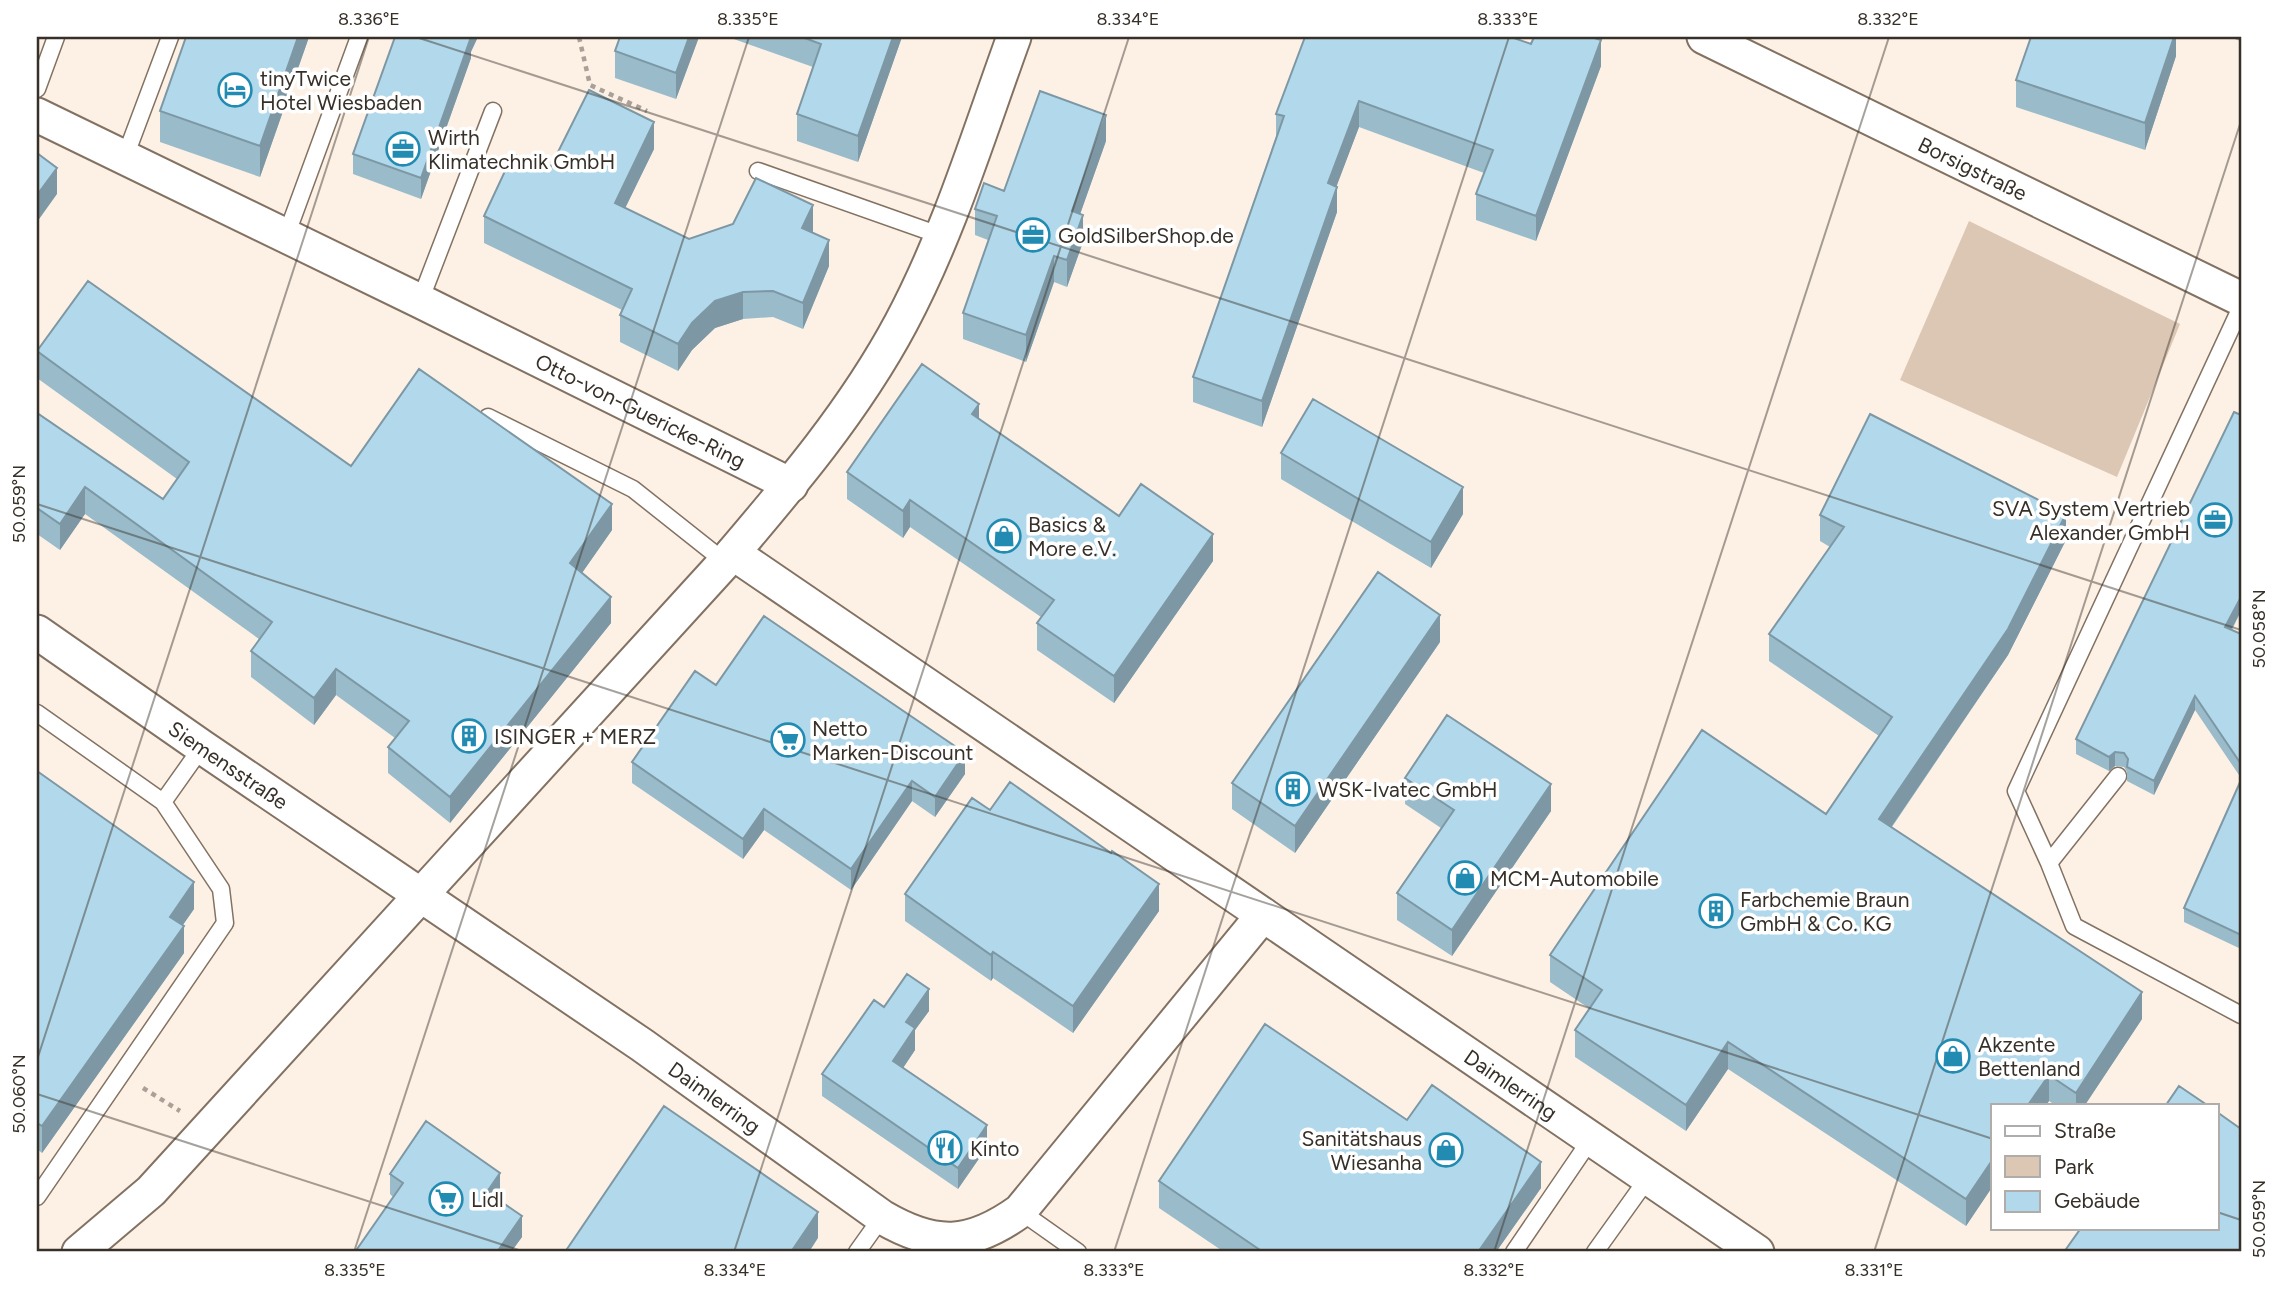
<svg xmlns="http://www.w3.org/2000/svg" width="2278" height="1289" font-family="Figtree,sans-serif">
<style>
.green{fill:#dcc7b4}
.lines{fill:none;stroke-linecap:round;stroke-linejoin:round}
.lane-casing{stroke:#837262;stroke-width:19}
.street-casing{stroke:#837262;stroke-width:37}
.path{stroke:#aaa097;stroke-width:4.5;stroke-dasharray:5 5;stroke-linecap:butt}
.lane{stroke:#fff;stroke-width:16}
.street{stroke:#fff;stroke-width:33}
.wall{fill:#99bbca}
.shaded-wall{fill:#7d98a4}
.building{fill:#b2d9eb;stroke:#7d98a4;stroke-width:2}
.ticks{fill:none;stroke:#373029;stroke-width:2;stroke-opacity:0.45}
.labels{text-anchor:middle;dominant-baseline:central;stroke-width:7;stroke-linejoin:round;paint-order:stroke}
.poi-label{font-size:21px;fill:#373029;stroke:#fff;text-anchor:start}
.street-label{font-size:21px;fill:#373029;stroke:#fff}
.neatline{fill:none;stroke:#373029;stroke-width:2.5}
.ticks-label{font-size:18px;text-anchor:middle;fill:#373029}
</style>
<rect width="100%" height="100%" fill="#fdf1e6"/>
<path class="green" d="M1969,221L2180,324L2117,477L1900,380Z"/>
<g class="lines">
<defs>
<path id="lane" d="M37,89L56,37
M125,157L170,37
M758,171L942,236
M286,236L359,37
M420,301L493,111
M488,417L633,489L725,562
M37,713L163,802
M2118,776L2049,863L2016,791L2241,307
M2049,863L2074,926L2241,1015
M37,1197L225,923L221,889L163,802L202,747
M1020,1211L1078,1252
M857,1252L882,1217
M1514,1252L1591,1139
M1595,1252L1648,1178"/>
<g id="street">
<path id="s1" d="M1704,37L2241,299"/>
<path id="s2" d="M37,115L420,301L791,485"/>
<path id="s3" d="M733,553L1757,1252"/>
<path id="s4" d="M37,632L202,747L642,1045L882,1217C935,1248 970,1247 1020,1211L1263,915"/>
<path d="M79,1252L151,1191L725,562C789,487 854,411 901,323C949,233 979,133 1014,37"/>
</g>
</defs>
<use href="#lane" class="lane-casing"/>
<use href="#street" class="street-casing"/>
<path class="path" d="M579,37L590,85L647,111
M143,1088L180,1111"/>
<use href="#lane" class="lane"/>
<use href="#street" class="street"/>
</g>
<path class="wall" d="M309,37L260,177L160,142V111Z
M699,37L676,99L615,78V51Z
M728,37H902L858,162L797,141V114L813,67Z
M2176,37V56L2145,150L2016,107V80Z
M1531,44L1601,66L1536,241L1476,220V194L1484,173L1359,127L1336,186L1337,212L1262,427L1193,402V377L1276,137V114Z
M471,52V58L421,199L353,174V154Z
M1106,141L1080,214L1083,242L1067,287L1054,282L1026,362L963,339V313L988,240L975,235V209L1004,191Z
M654,149L625,208L689,239L813,232L829,266L803,329L773,317L743,319L715,328L692,350L678,371L620,342V315L622,310L484,243V216L549,170Z
M37,351L351,466L612,530L582,573L611,623L450,823L388,773V747L395,738L336,695L314,725L251,677V651L259,639L85,514L60,550L37,534V413L163,499L177,479L37,378Z
M979,419L1119,516L1213,561L1114,703L1037,650V623L1041,617L910,527L903,538L847,499V472Z
M1281,453L1463,514L1431,568L1281,479Z
M1820,515L2066,540L2008,655L1892,827L2142,1019L2085,1105H2055L2049,1101L1966,1226L1728,1069L1686,1131L1575,1057V1030L1590,1009L1550,982V955L1826,814L1879,736L1769,661V634L1830,547L1820,541Z
M2241,611L2232,630L2241,634V778L2195,710L2154,795L2127,781V772L2124,767L2115,766L2109,771L2076,754V739Z
M1440,642L1295,853L1232,809V783Z
M716,685L965,774L935,817L912,801L851,890L764,830L743,859L632,783V762Z
M37,771L194,909L183,925L184,953L42,1153L37,1149Z
M1405,778L1551,811L1452,956L1397,920V893L1441,828L1405,804Z
M2241,780V949L2184,922V908Z
M990,810L1159,911L1073,1033L993,978L991,981L905,921V894Z
M884,1007L929,1011L915,1030V1050L903,1068L987,1147L958,1189L822,1096V1074Z
M390,1174L500,1193L496,1199L522,1237L511,1252H355L393,1197L390,1194Z
M1159,1181L1541,1188L1496,1252H1224L1159,1208Z"/>
<path class="shaded-wall" d="M298,37H309L260,177V146Z
M469,37H478L471,52V58L421,199V178Z
M689,37H699L676,99V73Z
M893,37H902L858,162V136Z
M2174,37H2176V56L2145,150V123Z
M1601,40V66L1536,241V216Z
M1359,101V127L1328,209V183Z
M1106,115V141L1072,237V211Z
M654,122V149L615,229V203Z
M57,168V194L37,222V195Z
M1337,187V212L1262,427V401Z
M813,205V232L802,255V228Z
M1083,215V242L1067,287V260Z
M829,240V266L803,329V303Z
M1054,256V282L1026,362V335Z
M743,292V319L715,328L692,350L678,371V344L692,323L715,301Z
M979,404V430L972,414Z
M85,487V514L60,550V524Z
M1463,487V514L1431,568V542Z
M910,500V527L903,538V511Z
M612,504V530L570,590V563Z
M2066,514V540L2008,655L1879,845V819Z
M1213,534V561L1114,703V676Z
M611,597V623L450,823V797Z
M2241,597V611L2225,641V627Z
M1440,615V642L1295,853V826Z
M336,669V695L314,725V698Z
M2195,696V710L2154,795V781Z
M2115,752V766L2109,771V757Z
M965,753V774L935,817V797Z
M912,781V801L851,890V869Z
M1551,784V811L1452,956V930Z
M764,809V830L743,859V839Z
M194,882V909L170,943V917Z
M1159,884V911L1073,1033V1006Z
M184,926V953L42,1153V1126Z
M993,952V978L991,981V955Z
M929,989V1011L915,1030V1050L893,1083V1061L906,1022Z
M2142,992V1019L2085,1105H2076V1093Z
M1728,1042V1069L1686,1131V1105Z
M2049,1075V1101L2046,1105H2028Z
M987,1125V1147L958,1189V1168Z
M1993,1159V1186L1966,1226V1199Z
M1541,1162V1188L1496,1252H1478Z
M500,1173V1193L487,1213V1192Z
M818,1212V1238L809,1252H791Z
M522,1216V1237L511,1252H497Z"/>
<path class="building" d="M186,37H298L260,146L160,111Z
M395,37H471L421,178L353,154Z
M620,37H689L676,73L615,51Z
M802,37H893L858,136L797,114L821,44Z
M1305,37H1511L1531,44L1534,37H1591L1601,40L1536,216L1476,194L1493,150L1359,101L1328,183L1337,187L1262,401L1193,377L1284,116L1276,114Z
M2031,37H2174L2145,123L2016,80Z
M589,90L654,122L615,203L689,239L733,224L756,178L813,205L802,228L829,240L803,303L773,291L743,292L715,301L692,323L678,344L620,315L632,289L484,216L513,154L549,170Z
M1040,91L1106,115L1072,211L1083,215L1067,260L1054,256L1026,335L963,313L997,216L975,209L984,183L1004,191Z
M37,153L57,168L37,195Z
M88,281L351,466L419,369L612,504L570,563L611,597L450,797L388,747L409,721L336,669L314,698L251,651L272,622L85,487L60,524L37,508V413L163,499L189,462L37,351Z
M922,364L979,404L972,414L1119,516L1141,484L1213,534L1114,676L1037,623L1054,600L910,500L903,511L847,472Z
M1313,399L1463,487L1431,542L1281,453Z
M2234,412L2241,415V597L2225,627L2241,634V764L2195,696L2154,781L2127,767L2128,759L2124,753L2115,752L2109,757L2076,739Z
M1870,414L2066,514L2008,629L1879,819L2142,992L2076,1093L2049,1075L2028,1105H1993V1159L1966,1199L1728,1042L1686,1105L1575,1030L1602,990L1550,955L1702,730L1826,814L1892,717L1769,634L1844,527L1820,515Z
M1378,572L1440,615L1295,826L1232,783Z
M764,616L965,753L935,797L912,781L851,869L764,809L743,839L632,762L695,671L716,685Z
M1447,715L1551,784L1452,930L1397,893L1454,810L1405,778Z
M37,771L194,882L170,917L184,926L42,1126L37,1123Z
M2241,780V935L2184,908Z
M1010,782L1111,853L1112,851L1159,884L1073,1006L993,952L991,955L905,894L972,798L990,810Z
M907,974L929,989L906,1022L915,1028L893,1061L987,1125L958,1168L822,1074L874,1000L884,1007Z
M1265,1024L1407,1120L1432,1085L1541,1162L1478,1252H1263L1159,1181Z
M2179,1086L2207,1105H2166Z
M664,1106L818,1212L791,1252H565Z
M2217,1112L2241,1129V1252H2064L2081,1228H2217Z
M426,1121L500,1173L487,1192L522,1216L497,1252H355L403,1183L390,1174Z"/>
<path class="ticks" d="M416,37L2241,630M2232,37L2241,40M37,504L1993,1139M37,1060L369,37M37,1094L525,1252M2217,1212L2241,1220M354,1252L749,37M734,1252L1129,37M1114,1252L1509,37M1494,1252L1889,37M1874,1252L2241,121"/>
<defs>
<symbol id="hotel-ring" viewBox="-11 -11 22 22"><circle r="9.5" fill="#fff" stroke="#218bb2" stroke-width="1.5"/><path d="M-6-4.5h1.5V1H6V5H4.5V3h-9V5H-6ZM-4 0a1.8 1.8 0 1 1 3.6 0ZM.5 0V-2.5h3Q6-2.5 6 0Z" fill="#218bb2"/></symbol>
<symbol id="office-ring" viewBox="-11 -11 22 22"><circle r="9.5" fill="#fff" stroke="#218bb2" stroke-width="1.5"/><path d="M-6-3h4V-5.5h4V-3h4V5H-6ZM-1-4.5V-3h2v-1.5ZM-6 0V1H6V0Z" fill="#218bb2"/></symbol>
<symbol id="shop-ring" viewBox="-11 -11 22 22"><circle r="9.5" fill="#fff" stroke="#218bb2" stroke-width="1.5"/><path d="M-5-2.5h2.3a2.7 3.5 0 0 1 5.4 0H5L5.5 6h-11ZM-1.5-2.5h3a1.5 2.3 0 0 0-3 0Z" fill="#218bb2"/></symbol>
<symbol id="building-ring" viewBox="-11 -11 22 22"><circle r="9.5" fill="#fff" stroke="#218bb2" stroke-width="1.5"/><path d="M-4-6H4V6H1V3H-1V6H-4ZM-2.5-4.3h1.7v1.8h-1.7ZM.8-4.3h1.7v1.8H.8ZM-2.5-1h1.7V.8h-1.7ZM.8-1h1.7V.8H.8Z" fill="#218bb2"/></symbol>
<symbol id="supermarket-ring" viewBox="-11 -11 22 22"><circle r="9.5" fill="#fff" stroke="#218bb2" stroke-width="1.5"/><path d="M-6-5.5h2.5l.6 2H6L4.5 2H-2.5L-4.4-4H-6ZM-1.5 3.2a1.3 1.3 0 1 0 .1 0ZM3 3.2a1.3 1.3 0 1 0 .1 0Z" fill="#218bb2"/></symbol>
<symbol id="restaurant-ring" viewBox="-11 -11 22 22"><circle r="9.5" fill="#fff" stroke="#218bb2" stroke-width="1.5"/><path d="M-5-6h1v4h1v-4h1v4h1v-4h1v5L-1.5 .5V6h-2V.5L-5-1ZM5-6V6H3V1.5H1.5Q1.5-4 5-6Z" fill="#218bb2"/></symbol>
</defs>
<g fill-rule="evenodd">
<use href="#hotel-ring" x="216" y="71" width="38" height="38"/>
<use href="#office-ring" x="384" y="130" width="38" height="38"/>
<use href="#office-ring" x="1014" y="216" width="38" height="38"/>
<use href="#office-ring" x="2196" y="501" width="38" height="38"/>
<use href="#shop-ring" x="985" y="517" width="38" height="38"/>
<use href="#building-ring" x="450" y="717" width="38" height="38"/>
<use href="#supermarket-ring" x="769" y="721" width="38" height="38"/>
<use href="#building-ring" x="1274" y="770" width="38" height="38"/>
<use href="#shop-ring" x="1446" y="859" width="38" height="38"/>
<use href="#building-ring" x="1697" y="892" width="38" height="38"/>
<use href="#shop-ring" x="1934" y="1037" width="38" height="38"/>
<use href="#restaurant-ring" x="926" y="1129" width="38" height="38"/>
<use href="#shop-ring" x="1427" y="1131" width="38" height="38"/>
<use href="#supermarket-ring" x="427" y="1180" width="38" height="38"/>
</g>
<g class="labels">
<g class="poi-label">
<text x="260" y="78">tinyTwice<tspan x="260" dy="24">Hotel Wiesbaden</tspan></text>
<text x="428" y="137">Wirth<tspan x="428" dy="24">Klimatechnik GmbH</tspan></text>
<text x="1058" y="235">GoldSilberShop.de</text>
<text x="2190" y="508" text-anchor="end">SVA System Vertrieb<tspan x="2190" dy="24">Alexander GmbH</tspan></text>
<text x="1028" y="524">Basics &amp;<tspan x="1028" dy="24">More e.V.</tspan></text>
<text x="812" y="728">Netto<tspan x="812" dy="24">Marken-Discount</tspan></text>
<text x="494" y="736">ISINGER + MERZ</text>
<text x="1318" y="789">WSK-Ivatec GmbH</text>
<text x="1490" y="878">MCM-Automobile</text>
<text x="1740" y="899">Farbchemie Braun<tspan x="1740" dy="24">GmbH &amp; Co. KG</tspan></text>
<text x="1978" y="1044">Akzente<tspan x="1978" dy="24">Bettenland</tspan></text>
<text x="1422" y="1138" text-anchor="end">Sanitätshaus<tspan x="1422" dy="24">Wiesanha</tspan></text>
<text x="970" y="1148">Kinto</text>
<text x="471" y="1199">Lidl</text>
</g>
<g class="street-label">
<text stroke="none"><textPath href="#s1" startOffset="299">Borsigstraße</textPath></text>
<text stroke="none"><textPath href="#s2" startOffset="672">Otto-von-Guericke-Ring</textPath></text>
<text stroke="none"><textPath href="#s4" startOffset="233">Siemensstraße</textPath></text>
<text stroke="none"><textPath href="#s3" startOffset="942">Daimlerring</textPath></text>
<text stroke="none"><textPath href="#s4" startOffset="822">Daimlerring</textPath></text>
</g>
</g>
<rect width="2278" height="1289" fill="none" stroke="#ffffff" stroke-width="77"/>
<rect x="1991" y="1104" width="228" height="126" fill="#ffffff" stroke="#afaca9" stroke-width="2"/>
<rect x="2005" y="1126" width="35" height="10" fill="#ffffff" stroke="#afaca9" stroke-width="2"/>
<text x="2054" y="1138" font-size="21" fill="#373029">Straße</text>
<rect x="2005" y="1156" width="35" height="21" fill="#dcc7b4" stroke="#afaca9" stroke-width="2"/>
<text x="2054" y="1174" font-size="21" fill="#373029">Park</text>
<rect x="2005" y="1191" width="35" height="21" fill="#b2d9eb" stroke="#afaca9" stroke-width="2"/>
<text x="2054" y="1208" font-size="21" fill="#373029">Gebäude</text>
<rect x="38" y="38" width="2202" height="1212" class="neatline"/>
<g class="ticks-label">
<text x="369" y="25">8.336°E</text>
<text x="748" y="25">8.335°E</text>
<text x="1128" y="25">8.334°E</text>
<text x="1508" y="25">8.333°E</text>
<text x="1888" y="25">8.332°E</text>
<text transform="translate(19 504) rotate(-90)" y="6">50.059°N</text>
<text transform="translate(2259 629) rotate(-90)" y="6">50.058°N</text>
<text transform="translate(19 1094) rotate(-90)" y="6">50.060°N</text>
<text transform="translate(2259 1219) rotate(-90)" y="6">50.059°N</text>
<text x="355" y="1276">8.335°E</text>
<text x="735" y="1276">8.334°E</text>
<text x="1114" y="1276">8.333°E</text>
<text x="1494" y="1276">8.332°E</text>
<text x="1874" y="1276">8.331°E</text>
</g>
</svg>
